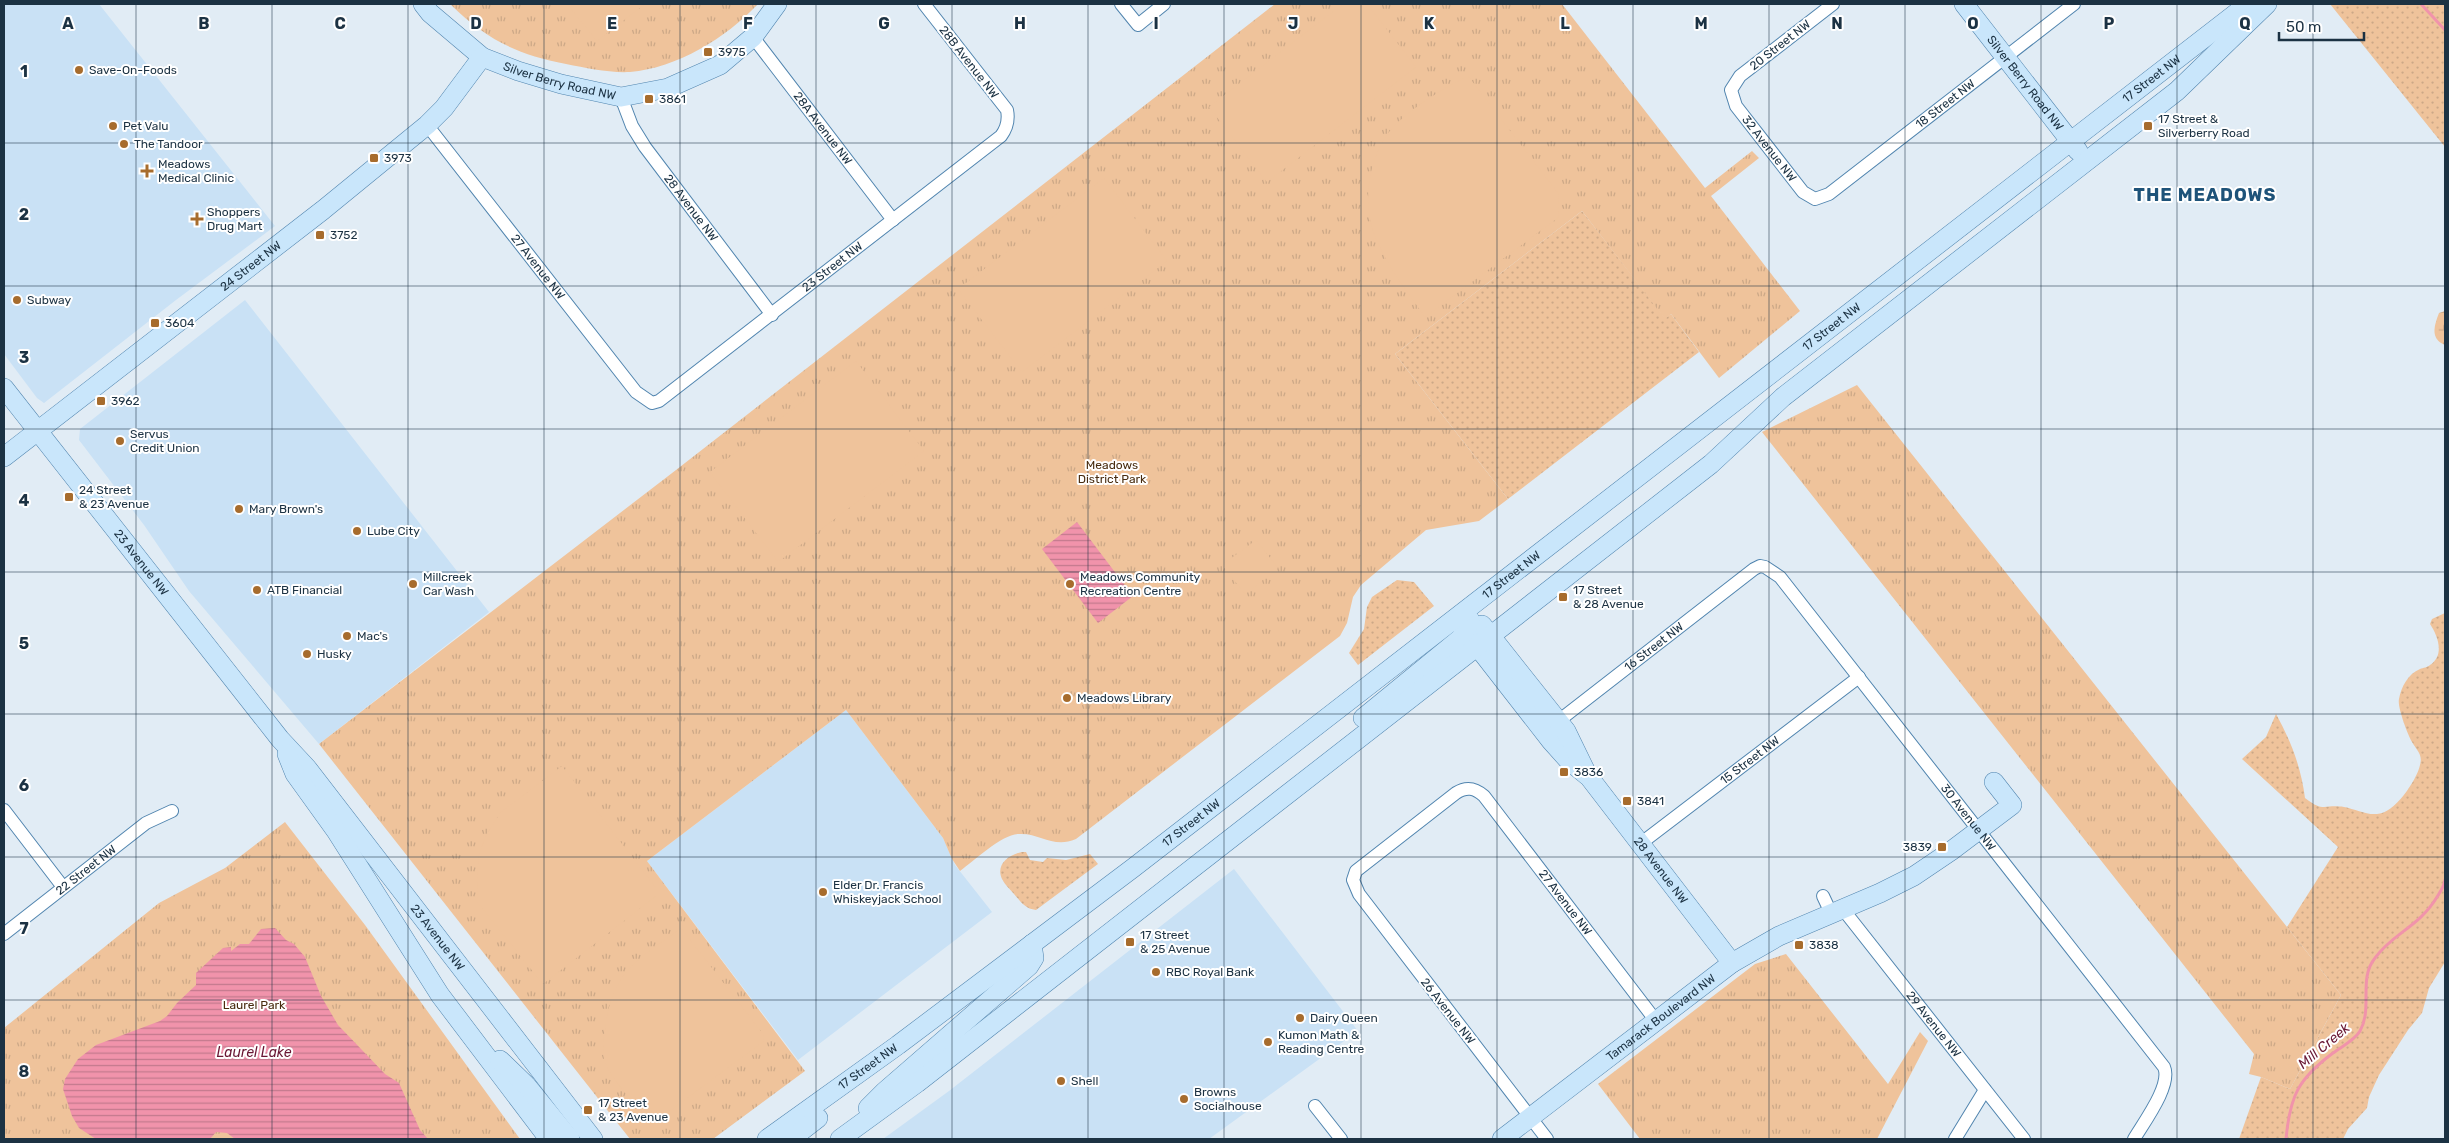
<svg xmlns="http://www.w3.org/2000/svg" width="2449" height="1143" font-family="Rubik,sans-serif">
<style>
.built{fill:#c9e1f5}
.grass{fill:url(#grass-dots)}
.wetland{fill:url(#wetland-marsh)}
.park{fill:url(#park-tufts)}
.garden{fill:#efc39b}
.water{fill:url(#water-rules)}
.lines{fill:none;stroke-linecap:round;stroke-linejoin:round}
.stream{stroke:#f193ab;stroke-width:3}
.street-casing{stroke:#5185af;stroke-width:14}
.secondary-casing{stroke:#5185af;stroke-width:20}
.street{stroke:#fff;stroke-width:12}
.secondary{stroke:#c9e6fb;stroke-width:19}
.grid{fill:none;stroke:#1c3243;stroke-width:1;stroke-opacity:0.55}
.poi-dot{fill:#a76c2d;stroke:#fff;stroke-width:2}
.labels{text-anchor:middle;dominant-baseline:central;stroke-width:4;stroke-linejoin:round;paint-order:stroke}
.street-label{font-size:12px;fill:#1c3243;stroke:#fff}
.poi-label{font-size:12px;fill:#1c3243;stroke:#fff;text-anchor:start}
.park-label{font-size:12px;fill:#482c0f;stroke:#fff}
.water-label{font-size:14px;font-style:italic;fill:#691734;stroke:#fff}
.district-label{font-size:18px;font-weight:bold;letter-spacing:1px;fill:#1e5379;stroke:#fff}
.grid-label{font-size:16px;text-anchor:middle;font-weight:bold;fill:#1c3243;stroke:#fff;stroke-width:4;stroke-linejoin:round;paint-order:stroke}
</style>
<defs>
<pattern id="grass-dots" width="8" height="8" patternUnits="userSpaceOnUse" patternTransform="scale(1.25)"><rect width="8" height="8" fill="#efc39b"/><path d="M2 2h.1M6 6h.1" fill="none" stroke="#cca887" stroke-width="1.8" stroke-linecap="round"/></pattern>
<pattern id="wetland-marsh" width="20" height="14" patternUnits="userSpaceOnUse" patternTransform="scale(1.25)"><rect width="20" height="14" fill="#efc39b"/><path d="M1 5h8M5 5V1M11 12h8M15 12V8" fill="none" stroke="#cca887"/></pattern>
<pattern id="park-tufts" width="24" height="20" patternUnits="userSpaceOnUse" patternTransform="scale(1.25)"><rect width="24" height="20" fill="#efc39b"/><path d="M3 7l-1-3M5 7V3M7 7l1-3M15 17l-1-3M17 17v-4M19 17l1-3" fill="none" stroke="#cca887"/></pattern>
<pattern id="water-rules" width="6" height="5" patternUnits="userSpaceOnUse" patternTransform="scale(1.25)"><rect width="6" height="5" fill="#f193ab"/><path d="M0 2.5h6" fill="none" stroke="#c2798d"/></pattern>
</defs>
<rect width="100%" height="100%" fill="#e1ecf5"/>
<path class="built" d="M4,4H99L275,226L176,300L44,403L37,398L4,354Z
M245,300L489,612L319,744L189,591L144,525L79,440L80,429Z
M846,710L943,838L955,865L992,912L798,1060L647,861Z
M1234,869L1358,1031L1209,1139H883L949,1091Z"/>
<path class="grass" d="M2330,4H2445V147Z
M1582,211L1665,318L1671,314L1699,352L1508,499L1395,354Z
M1397,580L1414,582L1434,606L1358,665L1349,653L1364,629L1367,607L1372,597Z
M2445,613V962L2429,988L2422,1013L2408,1030L2379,1075L2369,1097L2367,1108L2348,1129L2343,1139H2239L2261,1077L2290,1089L2341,995L2287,927L2338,847L2242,759L2266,737L2276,714C2291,741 2301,767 2305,798C2324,813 2324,804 2344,807C2355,809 2366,815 2377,814C2394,814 2417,780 2420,765C2423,754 2417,751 2412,742C2408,735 2397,707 2399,699C2401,687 2408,674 2420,669C2423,668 2428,667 2430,665C2445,655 2438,636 2430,624L2432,619Z
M1022,852H1026L1030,860L1043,862L1047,858L1066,860L1090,854L1098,864L1036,910C1025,909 1021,902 1014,894C1010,889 1005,885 1002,879C995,864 1010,854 1022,852Z"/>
<path class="wetland" d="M2445,311V345C2430,339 2434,326 2439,313Z"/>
<path class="park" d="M450,4H758C726,38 677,68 630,72C608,73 587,68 566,64C516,54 487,40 450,4Z
M1275,4H1562L1705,188L1752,151L1759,158L1711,196L1800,311L1719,378L1671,314L1665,319L1582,211L1395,354L1508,499L1479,521L1426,530L1361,585L1353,597L1347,623L1340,636L1076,839C1053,849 1041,833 1019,834C1002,834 974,861 960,871L952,859L943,838L846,710L647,861L805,1071L713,1139H630L319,744L676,470Z
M1857,385L2341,995L2290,1089L2261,1077L2249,1074L2254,1054L1762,432Z
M285,822L365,925L520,1139H4V1028L159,903L225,868Z
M1786,954L1888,1084L1920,1032L1928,1041L1877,1139H1640L1598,1084L1755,964Z"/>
<path class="garden" d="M567,4H645L597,41Z
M1343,4H1367L1416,67L1267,182L1209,107Z
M1468,76L1558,193L1559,217L1425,317C1407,291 1387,266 1375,236C1361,202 1369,152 1395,125C1416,105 1442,89 1468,76Z
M1104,178L1167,261L1022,372L958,289Z
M856,361L924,451L778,562L710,472Z
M1256,540L1278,568L1245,594L1222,565Z
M562,766L656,888V896L543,984L478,903L477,877L479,855L486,835L501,812Z
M681,928L763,1034L764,1041L652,1124C639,1108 616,1085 607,1067C601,1056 603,1042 605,1030C612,970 637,961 681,928Z"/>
<path class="water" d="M1077,522L1133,596L1098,623L1042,549Z
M275,928L286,940L294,944L305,957L321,996L338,1025L385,1074L399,1083L420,1130L428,1139H235L227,1133L216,1132L210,1139H96L79,1128L72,1116L63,1089L65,1079L78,1059L96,1045L160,1021L167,1016L177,1003L196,985V973L223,948L231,947V951L240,944H249L261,929Z"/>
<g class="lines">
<path class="stream" d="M2421,4L2445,30
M2286,1139C2290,1096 2298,1079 2333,1053C2341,1047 2355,1040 2360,1031C2373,1008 2358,979 2375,958C2393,933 2419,927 2437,897C2440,892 2444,887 2445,880"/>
<defs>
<g id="street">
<path d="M1121,4L1138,25L1164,4"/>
<path id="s1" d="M1833,4L1740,76L1731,90L1736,106L1803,192L1815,199L1829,194L2074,4"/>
<path id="s2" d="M753,37L893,220"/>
<path id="s3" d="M621,97L632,126L645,147L772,315"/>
<path id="s4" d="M427,125L636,392L652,403L659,401L1001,136C1007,128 1009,120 1007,110L924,4"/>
<path id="s5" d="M1552,726L1754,569L1760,566L1765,567L1780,577L2164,1067C2172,1085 2144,1122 2134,1139"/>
<path d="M4,810L63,887"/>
<path id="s6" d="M1640,844L1859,677"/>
<path d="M1823,896L1831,913"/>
<path id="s7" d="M1842,908L2024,1139"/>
<path id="s8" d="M4,934L146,823L172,811"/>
<path d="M1315,1106L1341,1139"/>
<path id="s9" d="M1547,1139L1359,894L1353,880L1356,871L1456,793C1467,786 1475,788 1484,796L1656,1021"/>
<path d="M1955,1139L1985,1090"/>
</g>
<g id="secondary">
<path id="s10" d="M423,4L430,13L482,57L518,71L561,84L621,97L668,88L720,65L753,37L777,4"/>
<path id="s11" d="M1964,4L2078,151"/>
<path id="s12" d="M4,388L280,739L307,768L593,1139"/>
<path id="s13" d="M4,457L323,210L427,125L444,108L482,57"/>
<path id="s14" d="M1456,619L1551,741L1568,760L1589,777L1732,963"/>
<path d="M1482,625L1566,731L1586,772"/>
<path d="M1363,718L1462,637L1470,620"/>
<path d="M287,754L295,774L336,831L440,995L549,1139"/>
<path d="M500,1060L526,1085L570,1139"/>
<path d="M868,1108L884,1092L1029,966L1034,958L1032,944"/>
<path id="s15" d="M767,1139L898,1045L1133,868L2248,4"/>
<path d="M791,1139L818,1118"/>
<path d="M840,1139L917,1083L1711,464L1783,397L2177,91L2267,4"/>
<path id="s16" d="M1502,1139L1732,963L1779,936L1880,893L1914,876L1951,851L2012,805L1994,782"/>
</g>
</defs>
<use href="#street" class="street-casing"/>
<use href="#secondary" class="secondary-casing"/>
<use href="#street" class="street"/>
<use href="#secondary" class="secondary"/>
</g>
<path class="grid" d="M136,4V1139M272,4V1139M408,4V1139M544,4V1139M680,4V1139M816,4V1139M952,4V1139M1088,4V1139M1224,4V1139M1361,4V1139M1497,4V1139M1633,4V1139M1769,4V1139M1905,4V1139M2041,4V1139M2177,4V1139M2313,4V1139M4,143H2445M4,286H2445M4,429H2445M4,572H2445M4,714H2445M4,857H2445M4,1000H2445"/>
<g class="poi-dot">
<rect x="703" y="47" width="10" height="10" rx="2.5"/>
<circle cx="79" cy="70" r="5"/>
<rect x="644" y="94" width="10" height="10" rx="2.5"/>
<circle cx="113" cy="126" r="5"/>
<rect x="2143" y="121" width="10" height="10" rx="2.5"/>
<circle cx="124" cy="144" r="5"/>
<rect x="369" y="153" width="10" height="10" rx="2.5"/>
<path d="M144.5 163.5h5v5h5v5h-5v5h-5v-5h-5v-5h5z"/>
<path d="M194.5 211.5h5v5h5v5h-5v5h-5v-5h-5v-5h5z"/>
<rect x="315" y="230" width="10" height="10" rx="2.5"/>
<circle cx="17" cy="300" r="5"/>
<rect x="150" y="318" width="10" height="10" rx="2.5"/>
<rect x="96" y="396" width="10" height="10" rx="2.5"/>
<circle cx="120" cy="441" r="5"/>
<rect x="64" y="492" width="10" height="10" rx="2.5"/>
<circle cx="239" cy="509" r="5"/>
<circle cx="357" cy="531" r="5"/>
<circle cx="413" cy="584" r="5"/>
<circle cx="1070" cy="584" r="5"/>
<circle cx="257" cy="590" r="5"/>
<rect x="1558" y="592" width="10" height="10" rx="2.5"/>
<circle cx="347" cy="636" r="5"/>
<circle cx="307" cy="654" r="5"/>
<circle cx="1067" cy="698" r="5"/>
<rect x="1559" y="767" width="10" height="10" rx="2.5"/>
<rect x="1622" y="796" width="10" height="10" rx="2.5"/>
<rect x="1937" y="842" width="10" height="10" rx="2.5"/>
<circle cx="823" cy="892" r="5"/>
<rect x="1125" y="937" width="10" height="10" rx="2.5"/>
<rect x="1794" y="940" width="10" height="10" rx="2.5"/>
<circle cx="1156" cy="972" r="5"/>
<circle cx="1300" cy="1018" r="5"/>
<circle cx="1268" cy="1042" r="5"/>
<circle cx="1061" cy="1081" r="5"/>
<circle cx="1184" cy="1099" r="5"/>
<rect x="583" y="1105" width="10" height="10" rx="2.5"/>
</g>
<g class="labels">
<g class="street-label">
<text transform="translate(1780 45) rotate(-38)">20 Street NW</text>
<text transform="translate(969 62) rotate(52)">28B Avenue NW</text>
<text stroke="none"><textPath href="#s15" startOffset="1744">17 Street NW</textPath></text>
<text stroke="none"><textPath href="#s10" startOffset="161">Silver Berry Road NW</textPath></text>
<text stroke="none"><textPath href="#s11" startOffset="100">Silver Berry Road NW</textPath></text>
<text stroke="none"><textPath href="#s1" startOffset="436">18 Street NW</textPath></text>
<text stroke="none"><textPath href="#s2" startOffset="115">28A Avenue NW</textPath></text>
<text stroke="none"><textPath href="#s1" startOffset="205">32 Avenue NW</textPath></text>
<text stroke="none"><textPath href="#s3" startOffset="132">28 Avenue NW</textPath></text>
<text stroke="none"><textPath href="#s13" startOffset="312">24 Street NW</textPath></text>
<text stroke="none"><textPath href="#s4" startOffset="180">27 Avenue NW</textPath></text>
<text stroke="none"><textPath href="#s4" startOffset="585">23 Street NW</textPath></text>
<text stroke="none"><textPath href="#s15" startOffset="1339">17 Street NW</textPath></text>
<text stroke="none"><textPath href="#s12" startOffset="222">23 Avenue NW</textPath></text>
<text stroke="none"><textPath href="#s15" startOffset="934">17 Street NW</textPath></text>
<text stroke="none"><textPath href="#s5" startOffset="129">16 Street NW</textPath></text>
<text stroke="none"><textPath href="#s6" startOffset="138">15 Street NW</textPath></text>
<text stroke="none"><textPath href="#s5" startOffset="591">30 Avenue NW</textPath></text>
<text stroke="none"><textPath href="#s15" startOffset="529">17 Street NW</textPath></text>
<text stroke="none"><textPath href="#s8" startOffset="104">22 Street NW</textPath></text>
<text stroke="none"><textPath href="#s14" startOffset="325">28 Avenue NW</textPath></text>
<text stroke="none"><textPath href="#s9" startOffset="625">27 Avenue NW</textPath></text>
<text stroke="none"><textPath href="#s12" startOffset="700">23 Avenue NW</textPath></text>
<text transform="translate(1448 1011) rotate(52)">26 Avenue NW</text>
<text stroke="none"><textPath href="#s16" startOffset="200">Tamarack Boulevard NW</textPath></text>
<text stroke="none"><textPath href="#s7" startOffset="148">29 Avenue NW</textPath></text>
<text stroke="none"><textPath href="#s15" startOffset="124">17 Street NW</textPath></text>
</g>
<g class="poi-label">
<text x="718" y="52">3975</text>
<text x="89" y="70">Save-On-Foods</text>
<text x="659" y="99">3861</text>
<text x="2158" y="119">17 Street &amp;<tspan x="2158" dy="14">Silverberry Road</tspan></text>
<text x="123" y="126">Pet Valu</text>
<text x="134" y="144">The Tandoor</text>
<text x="384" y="158">3973</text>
<text x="158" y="164">Meadows<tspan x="158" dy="14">Medical Clinic</tspan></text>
<text x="207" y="212">Shoppers<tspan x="207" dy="14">Drug Mart</tspan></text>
<text x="330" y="235">3752</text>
<text x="27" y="300">Subway</text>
<text x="165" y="323">3604</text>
<text x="111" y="401">3962</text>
<text x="130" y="434">Servus<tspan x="130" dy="14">Credit Union</tspan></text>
<text x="79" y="490">24 Street<tspan x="79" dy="14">&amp; 23 Avenue</tspan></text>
<text x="249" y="509">Mary Brown's</text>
<text x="367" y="531">Lube City</text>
<text x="423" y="577">Millcreek<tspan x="423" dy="14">Car Wash</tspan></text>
<text x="1080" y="577">Meadows Community<tspan x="1080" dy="14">Recreation Centre</tspan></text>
<text x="267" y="590">ATB Financial</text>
<text x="1573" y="590">17 Street<tspan x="1573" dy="14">&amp; 28 Avenue</tspan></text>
<text x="357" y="636">Mac's</text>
<text x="317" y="654">Husky</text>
<text x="1077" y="698">Meadows Library</text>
<text x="1574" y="772">3836</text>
<text x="1637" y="801">3841</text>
<text x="1932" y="847" text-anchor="end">3839</text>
<text x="833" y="885">Elder Dr. Francis<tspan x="833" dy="14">Whiskeyjack School</tspan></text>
<text x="1140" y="935">17 Street<tspan x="1140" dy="14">&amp; 25 Avenue</tspan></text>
<text x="1809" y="945">3838</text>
<text x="1166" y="972">RBC Royal Bank</text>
<text x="1310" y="1018">Dairy Queen</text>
<text x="1278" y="1035">Kumon Math &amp;<tspan x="1278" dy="14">Reading Centre</tspan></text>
<text x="1071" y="1081">Shell</text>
<text x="1194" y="1092">Browns<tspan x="1194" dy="14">Socialhouse</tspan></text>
<text x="598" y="1103">17 Street<tspan x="598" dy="14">&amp; 23 Avenue</tspan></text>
</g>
<g class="park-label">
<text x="1112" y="465">Meadows<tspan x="1112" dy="14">District Park</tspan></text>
<text x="254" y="1005">Laurel Park</text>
</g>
<g class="water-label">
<text transform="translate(2324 1046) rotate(-40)">Mill Creek</text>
<text x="254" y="1052">Laurel Lake</text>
</g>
<g class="district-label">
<text x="2205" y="195">THE MEADOWS</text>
</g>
</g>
<g class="grid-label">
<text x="68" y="29">A</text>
<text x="204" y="29">B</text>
<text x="340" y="29">C</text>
<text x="476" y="29">D</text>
<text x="612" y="29">E</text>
<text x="748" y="29">F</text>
<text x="884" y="29">G</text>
<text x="1020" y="29">H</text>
<text x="1156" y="29">I</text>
<text x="1293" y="29">J</text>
<text x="1429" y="29">K</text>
<text x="1565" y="29">L</text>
<text x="1701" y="29">M</text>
<text x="1837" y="29">N</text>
<text x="1973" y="29">O</text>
<text x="2109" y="29">P</text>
<text x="2245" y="29">Q</text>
<text x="24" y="77">1</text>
<text x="24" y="220">2</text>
<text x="24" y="363">3</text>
<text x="24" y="506">4</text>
<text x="24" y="649">5</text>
<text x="24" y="791">6</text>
<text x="24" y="934">7</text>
<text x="24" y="1077">8</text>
</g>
<rect width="2449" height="1143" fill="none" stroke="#1c3243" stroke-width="10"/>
<path d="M2279 32v8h85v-8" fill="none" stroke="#1c3243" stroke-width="2.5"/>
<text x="2286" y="32" font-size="15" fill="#1c3243" stroke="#ffffff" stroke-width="4" paint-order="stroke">50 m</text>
</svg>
